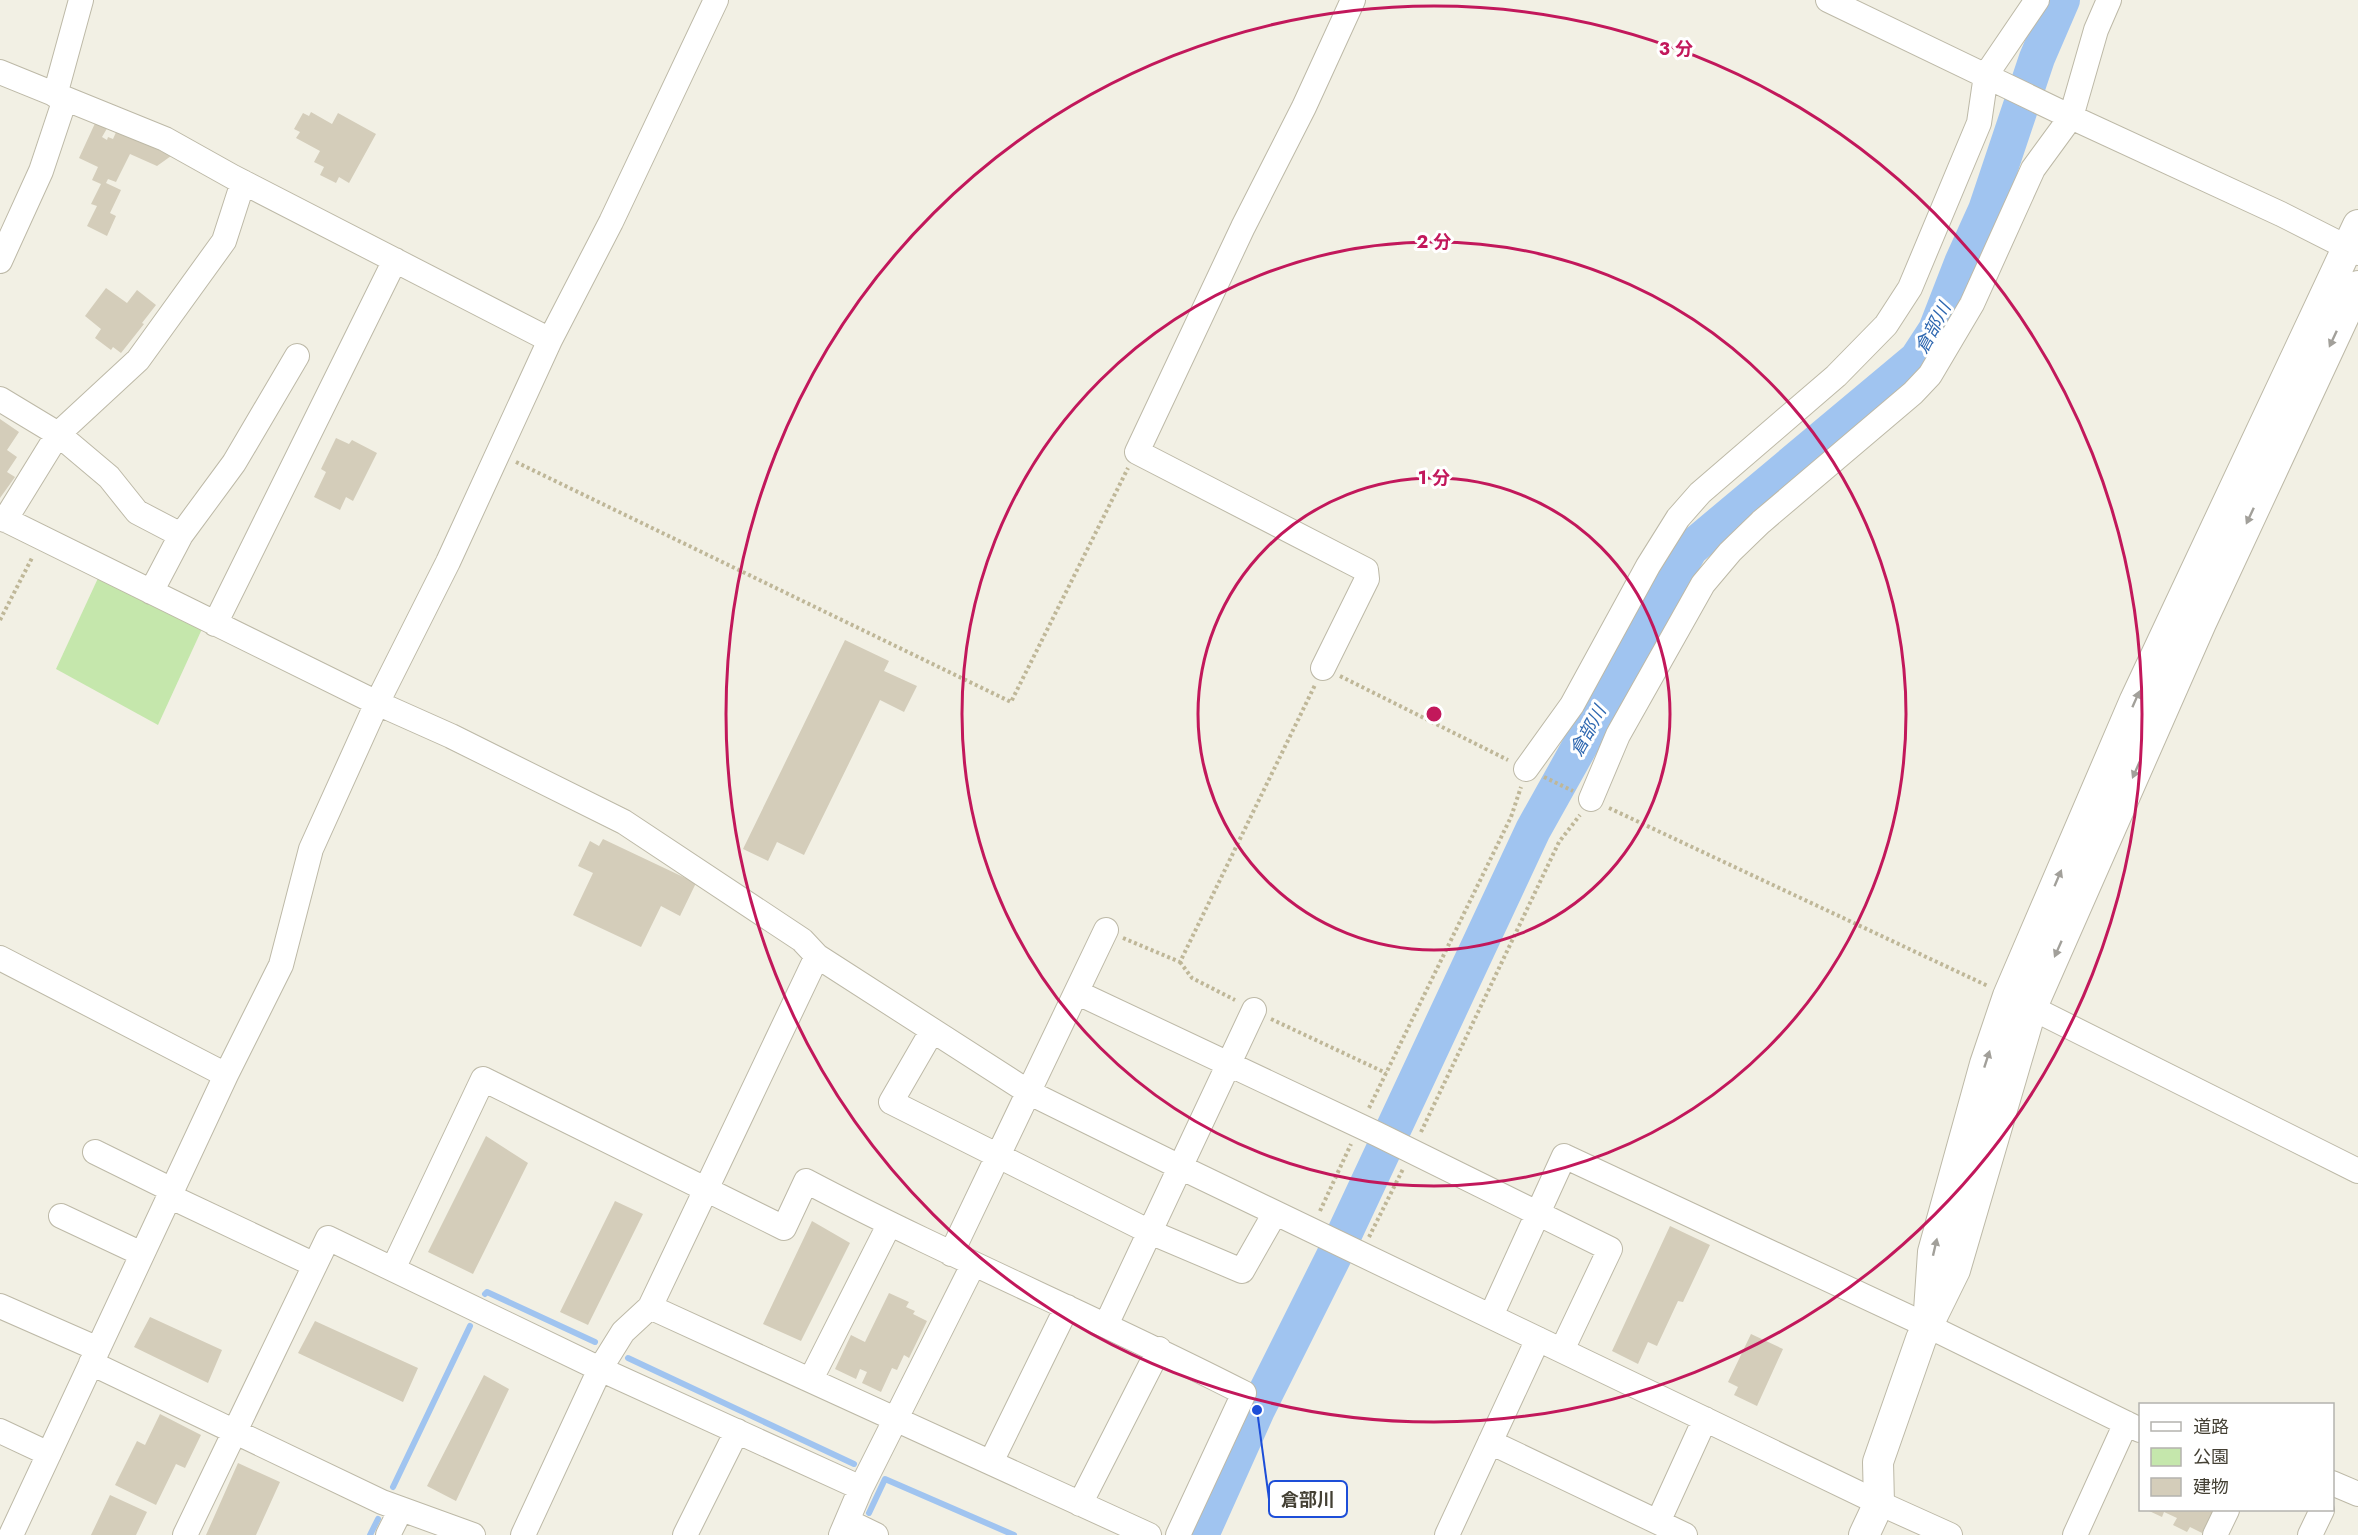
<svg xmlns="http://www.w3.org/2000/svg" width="2358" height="1535" font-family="Jost,'Noto Sans JP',sans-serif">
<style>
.green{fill:#c5e7ac}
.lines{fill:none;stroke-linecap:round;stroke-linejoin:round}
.stream{stroke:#a0c4f0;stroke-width:6}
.river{stroke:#a0c4f0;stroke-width:36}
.building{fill:#d4cdba}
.minor-casing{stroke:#bdb9a7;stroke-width:26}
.tertiary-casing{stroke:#bdb9a7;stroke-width:32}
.path{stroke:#bfb798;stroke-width:4;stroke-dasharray:3 3;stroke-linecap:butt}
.minor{stroke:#fff;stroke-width:24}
.tertiary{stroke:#fff;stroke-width:30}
.oneway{fill:#a2a09a}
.ring{fill:none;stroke:#c2185b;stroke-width:3}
.labels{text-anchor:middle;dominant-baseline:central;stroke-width:6;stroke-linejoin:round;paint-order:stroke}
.water-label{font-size:18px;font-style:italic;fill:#2e67b0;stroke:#fff}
.centre{fill:#c2185b;stroke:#fff;stroke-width:3}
.ring-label{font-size:18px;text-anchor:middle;font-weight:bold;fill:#c2185b;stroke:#fff;stroke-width:6;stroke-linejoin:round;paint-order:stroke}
.leader{fill:none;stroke:#1d4ed8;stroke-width:2}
.callout-dot{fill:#1d4ed8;stroke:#fff;stroke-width:2}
.callout{fill:#fff;stroke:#1d4ed8;stroke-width:2}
.callout-label{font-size:18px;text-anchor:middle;font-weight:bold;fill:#444034}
</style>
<rect width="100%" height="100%" fill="#f2f0e4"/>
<path class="green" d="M99,576L202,629L158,725L56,669Z"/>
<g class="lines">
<path class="stream" d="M485,1294L487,1292L595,1342
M628,1358L854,1464
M393,1487L470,1326
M869,1513L885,1479L1014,1535
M370,1535L378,1519"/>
<path class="river" d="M1201,1535L1257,1410L1334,1256L1533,830L1681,565L1690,549L1917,359L1936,330L1962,263L1986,210L2037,58L2062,0"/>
</g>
<path class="building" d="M311,112L332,124L338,113L376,134L349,183L339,177L336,183L320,175L324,167L314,162L320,151L296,138L300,132L294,129L303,113L309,116Z
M97,119L109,125L102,137L107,140L108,137L113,139L117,130L171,156L157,166L130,154L116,182L108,179L106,183L121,190L110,213L116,216L107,236L87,226L97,206L91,204L101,184L92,180L98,167L79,158Z
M106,288L127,303L137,290L156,305L142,323L144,324L121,353L113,347L111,350L95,338L101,329L85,316Z
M0,419L19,432L7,450L17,457L7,472L15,477L0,498Z
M336,438L349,444L352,440L377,453L353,501L346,497L340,510L314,497L326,472L321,469Z
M845,640L889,661L884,671L917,686L904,712L880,700L804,855L777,842L768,861L743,849Z
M603,839L696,883L680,916L661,906L641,947L573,915L593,873L578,866L590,841L599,846Z
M486,1136L528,1163L473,1274L428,1252Z
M615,1201L643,1214L588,1325L560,1312Z
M812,1221L850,1243L801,1341L763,1324Z
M1670,1226L1710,1245L1683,1302L1678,1301L1657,1346L1648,1342L1638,1364L1612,1351Z
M889,1293L909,1302L906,1307L915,1311L913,1314L927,1321L909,1358L904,1355L897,1370L892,1368L881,1392L862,1383L867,1372L860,1369L856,1379L835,1369L851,1335L865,1342Z
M150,1317L222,1350L208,1383L134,1347Z
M315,1321L418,1368L403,1402L298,1353Z
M1751,1334L1783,1349L1757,1406L1734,1395L1738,1387L1728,1382Z
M484,1375L509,1389L456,1501L427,1486Z
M160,1414L201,1435L185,1468L176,1464L156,1505L115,1485L137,1441L145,1445Z
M238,1463L280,1482L256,1535H206Z
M110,1495L147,1512L136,1535H91Z
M2147,1510H2214L2202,1533L2190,1527L2187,1532L2173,1525L2177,1518L2164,1512L2162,1517Z"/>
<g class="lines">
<defs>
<path id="minor" d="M1828,0L2071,117L2281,214L2358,253
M0,72L165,139L233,177L550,340
M55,95L81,0
M0,261L41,171L65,99
M0,399L58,434L109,477L137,512L181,535
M0,517L377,703L451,736L624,822L802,940L817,956L1030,1093L1180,1167L1879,1503L1950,1535
M5,520L58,434L138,360L224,241L243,182
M151,592L181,535L234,463L297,356
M215,624L395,260
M1323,668L1367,579L1366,570L1137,452L1243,227L1304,107L1353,0
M1526,769L1572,705L1648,566L1678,518L1700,493L1836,376L1886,325L1910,288L1979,123L1986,75L2037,0
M1591,799L1618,735L1703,584L1730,552L1761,522L1913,393L1930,375L1972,304L2033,169L2071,117L2096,30L2109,0
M0,958L226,1075
M1078,993L1377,1134L1610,1249L1562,1350
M2016,1000L2358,1171
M932,1031L891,1102L1150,1232L1242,1271L1275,1213
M95,1152L172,1190
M169,1196L315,1265
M61,1216L142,1254
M951,1254L1106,930
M393,1269L483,1079L784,1228L806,1181C950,1257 1100,1319 1244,1393L1178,1535
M0,1306L98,1349
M650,1307L817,956
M1491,1316L1564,1156L1928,1326L2140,1430
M1106,1325L1254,1010
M91,1363L382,1502L473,1535
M811,1379L889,1225
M0,1431L49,1454
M1490,1442L1685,1535
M991,1462L1067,1307
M2332,1483L2358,1494
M1080,1504L1159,1349
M847,1521L876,1535
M1658,1522L1705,1419
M11,1535L226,1075L281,965L311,849L377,703L448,562L550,340L611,222L716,0
M185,1535L328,1238L600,1369L861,1488
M388,1535L401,1509
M523,1535L600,1369L623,1332L650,1307L1149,1535
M685,1535L737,1431
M841,1535L861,1488L973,1265
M1447,1535L1538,1339
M2075,1535L2126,1423
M2215,1535L2227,1510
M2310,1535L2322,1510"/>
<path id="tertiary" d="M1929,1311L1933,1252L1985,1064L2008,996L2135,700L2358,225
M1864,1535L1879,1503L1878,1462L1921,1339L1955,1270L2032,1007L2201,623L2358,286"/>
</defs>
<use href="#minor" class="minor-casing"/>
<use href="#tertiary" class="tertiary-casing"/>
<path class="path" d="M516,462L1011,702L1128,468
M0,620L33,556
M1340,676L1508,760
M1544,777L1573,791
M1609,808L1988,986
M1123,938L1180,962L1315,685
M1180,962L1192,978L1235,1000
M1271,1019L1386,1073
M1369,1108L1511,817L1521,787
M1421,1132L1559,842L1580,815
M1320,1211L1351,1144
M1369,1237L1403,1169"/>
<use href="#minor" class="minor"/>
<use href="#tertiary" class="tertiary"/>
</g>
<defs><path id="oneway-solid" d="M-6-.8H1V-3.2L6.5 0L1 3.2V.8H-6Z" transform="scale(1.5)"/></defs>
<g class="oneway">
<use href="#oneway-solid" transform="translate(2333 339) rotate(115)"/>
<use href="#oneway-solid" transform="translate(2250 516) rotate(115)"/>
<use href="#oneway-solid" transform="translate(2136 699) rotate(-66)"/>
<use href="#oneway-solid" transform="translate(2136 770) rotate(114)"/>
<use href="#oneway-solid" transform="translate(2058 878) rotate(-67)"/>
<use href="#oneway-solid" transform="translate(2058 949) rotate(114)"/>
<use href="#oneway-solid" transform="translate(1987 1059) rotate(-72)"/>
<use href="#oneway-solid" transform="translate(1935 1247) rotate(-77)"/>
</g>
<g class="ring">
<circle cx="1434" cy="714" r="236"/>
<circle cx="1434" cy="714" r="472"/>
<circle cx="1434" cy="714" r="708"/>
</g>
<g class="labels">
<g class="water-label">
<text transform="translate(1933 328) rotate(-62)">倉部川</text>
<text transform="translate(1588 731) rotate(-61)">倉部川</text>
</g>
</g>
<circle cx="1434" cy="714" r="9" class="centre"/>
<g class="ring-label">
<text x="1676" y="55">3 分</text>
<text x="1434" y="248">2 分</text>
<text x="1434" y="484">1 分</text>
</g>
<path class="leader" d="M1257 1410L1269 1499"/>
<circle class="callout-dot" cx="1257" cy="1410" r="6"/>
<rect class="callout" x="1269" y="1481" width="78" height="36" rx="6"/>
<g class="callout-label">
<text x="1308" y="1506">倉部川</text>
</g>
<rect x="2139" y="1403" width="195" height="108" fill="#ffffff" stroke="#b4b3ae" stroke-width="1.5"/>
<rect x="2151" y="1422" width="30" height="9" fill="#ffffff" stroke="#b4b3ae" stroke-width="1.5"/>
<text x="2193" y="1433" font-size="18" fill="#444034">道路</text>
<rect x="2151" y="1448" width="30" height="18" fill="#c5e7ac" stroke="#b4b3ae" stroke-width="1.5"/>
<text x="2193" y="1463" font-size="18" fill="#444034">公園</text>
<rect x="2151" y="1478" width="30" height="18" fill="#d4cdba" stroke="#b4b3ae" stroke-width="1.5"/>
<text x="2193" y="1493" font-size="18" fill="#444034">建物</text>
</svg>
